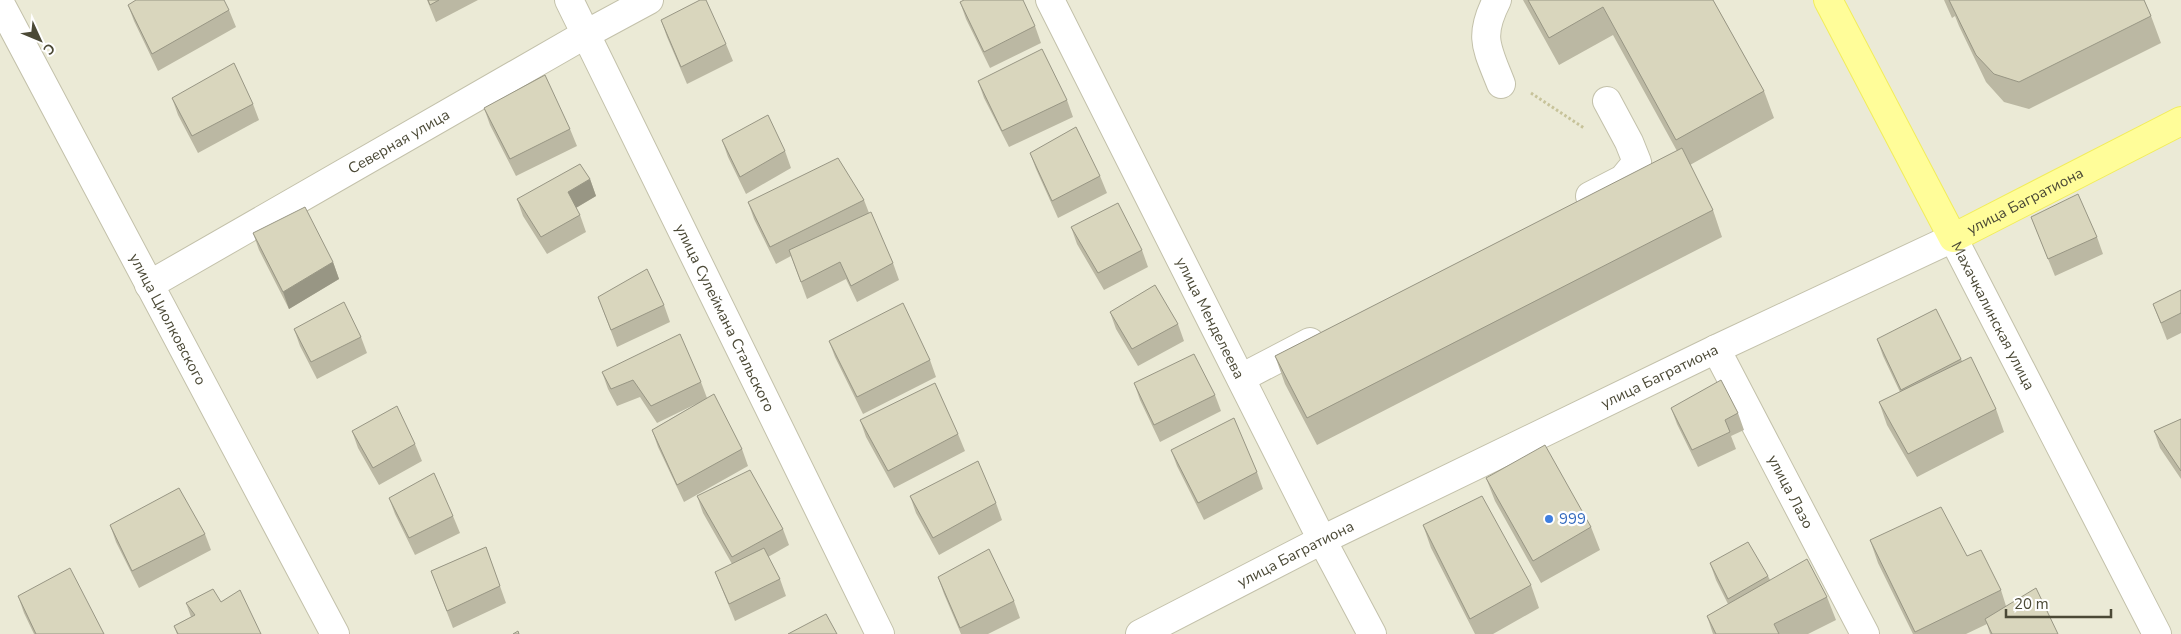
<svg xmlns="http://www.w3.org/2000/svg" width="2181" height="634" font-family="'Nunito Sans',sans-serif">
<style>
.residential{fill:#ebead6}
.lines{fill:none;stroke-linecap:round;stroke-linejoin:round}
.minor-casing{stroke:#c3c1aa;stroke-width:30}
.major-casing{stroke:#f2ed5b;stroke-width:30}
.path{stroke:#c7c39a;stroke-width:3;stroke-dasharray:2.5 2.5;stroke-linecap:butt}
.minor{stroke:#fff;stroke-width:28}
.major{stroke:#fffd99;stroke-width:28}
.wall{fill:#bbb8a3}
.shaded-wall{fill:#989684}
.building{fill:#d9d6bd;stroke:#989684}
.shop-dot{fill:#3f7fe0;stroke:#fff;stroke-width:2}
.labels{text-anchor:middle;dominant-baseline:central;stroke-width:4.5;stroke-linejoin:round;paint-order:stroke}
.street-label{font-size:15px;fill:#4b4936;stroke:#fff}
.shop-label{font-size:15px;fill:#366cbe;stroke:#fff;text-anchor:start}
</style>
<rect width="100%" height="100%" fill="#f6f6e9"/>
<path class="residential" d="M0,0H2181V634H0Z"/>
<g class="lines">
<defs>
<g id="minor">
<path id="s1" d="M569,0L880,634"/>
<path id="s2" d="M1050,0L1322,540L1372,634"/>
<path d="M1497,0C1478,37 1487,48 1501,84"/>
<path id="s3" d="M0,3L335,634"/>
<path d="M1590,196L1623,179L1637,162L1629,142L1607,101"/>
<path id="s4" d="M149,285L586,34L649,0"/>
<path id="s5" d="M1716,349L1865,634"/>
<path d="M1241,378L1310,342"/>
<path id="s6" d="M1140,634L1322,540L1716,349L1953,238L2157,634"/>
</g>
<g id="major">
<path id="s7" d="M1828,0L1953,238L2181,121"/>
</g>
</defs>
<use href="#minor" class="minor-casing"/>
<use href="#major" class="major-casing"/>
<path class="path" d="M1531,93L1584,128"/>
<use href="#minor" class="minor"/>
<use href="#major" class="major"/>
</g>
<path class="wall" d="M427,0H478L436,22Z
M1523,0H1713L1764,91L1774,118L1690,165L1713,210L1722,237L1317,445L1285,384L1275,356L1677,151L1613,35L1559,65Z
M1944,0H2144L2151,16L2161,43L2029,109L2004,102L1986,82L1959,26L1955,16L1952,18Z
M960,2L1035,26L1041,43L990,68L966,19Z
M128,5L229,10L236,27L158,71L134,21Z
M661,20L726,44L733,61L687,84L667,37Z
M978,81L1067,100L1073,117L1009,147L984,98Z
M172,98L253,104L259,120L198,153L178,115Z
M484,108L570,129L577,146L516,176L490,125Z
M722,140L785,151L791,168L746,194L728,157Z
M1030,153L1100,176L1107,193L1058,218L1036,169Z
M590,179L596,196L576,208L580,215L586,232L547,254L523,216L517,199Z
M864,200L869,213L893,263L899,280L857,302L846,279L807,299L791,256L776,264L754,219L748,202Z
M2031,217L2097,237L2103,254L2055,276Z
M1071,227L1142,250L1148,267L1104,290L1077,244Z
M253,233L333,262L339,279L289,309L259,250Z
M2181,290V333L2167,340L2153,304Z
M598,297L664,305L670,322L617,347Z
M1110,312L1178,324L1184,341L1138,366L1116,329Z
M294,329L361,337L367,353L317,379L300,346Z
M1877,339L1961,359L1962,361L1996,409L2004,432L1917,477L1887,425L1879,402L1900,392L1883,356Z
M829,341L930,360L936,377L863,414L835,357Z
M602,372L701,382L707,398L742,449L748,466L684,502L658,447L652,430L698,403L657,423L640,397L617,406L608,389Z
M1134,383L1215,395L1221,411L1160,442L1140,400Z
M1671,408L1738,413L1744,430L1731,436L1736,449L1698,467L1677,424Z
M2181,419V479L2160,448L2154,431Z
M860,420L958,434L965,451L894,488L866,437Z
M352,431L415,444L422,461L379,485L358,448Z
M1171,450L1257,472L1263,489L1204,520L1177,466Z
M1486,478L1591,527L1600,550L1541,583L1495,501Z
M697,496L783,529L789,545L768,557L780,579L786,596L735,621L715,572L732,564L703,513Z
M910,496L996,503L1002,520L939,555L916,513Z
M389,498L453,516L460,533L415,555L395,514Z
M110,525L205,534L211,550L139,588L116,542Z
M1423,525L1531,585L1539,608L1493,634H1475L1431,548Z
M1870,540L1967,556L2001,590L2006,606L2058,634H1990L1987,624L1966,634H1913L1878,563Z
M486,547L506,603L453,628L431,571Z
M1710,563L1768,576L1770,580L1827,597L1836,620L1808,634H1713L1707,616L1728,604L1716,580Z
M938,577L1014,601L1020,618L988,634H961L944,594Z
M18,596L104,634H34L24,613Z
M221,602L261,634H177L174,626L191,617L186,603Z"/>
<path class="shaded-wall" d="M590,179L596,196L574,209L568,192Z
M333,262L339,279L289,309L283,292Z"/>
<path class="building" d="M136,0H224L229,10L152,54L128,5Z
M428,0H439L430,5Z
M700,0H706L726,44L681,67L661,20Z
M964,0H1023L1035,26L984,52L960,2Z
M1528,0H1713L1764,91L1676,140L1603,7L1549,38Z
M1949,0H2144L2151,16L2019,82L1994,74L1976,55Z
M1042,49L1067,100L1002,131L978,81Z
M234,63L253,104L192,136L172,98Z
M545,75L570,129L510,159L484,108Z
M768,115L785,151L740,177L722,140Z
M1076,127L1100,176L1052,201L1030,153Z
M1682,148L1713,210L1307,418L1275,356Z
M838,158L864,200L770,247L748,202Z
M580,164L590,179L568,192L580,215L541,237L517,199Z
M2078,194L2097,237L2048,259L2031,217Z
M1118,203L1142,250L1098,273L1071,227Z
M305,207L333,262L283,292L253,233Z
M871,212L893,263L851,286L840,262L801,282L789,250Z
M647,269L664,305L611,330L598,297Z
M1155,285L1178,324L1132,349L1110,312Z
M2181,290V313L2161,323L2153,304Z
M344,302L361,337L311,362L294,329Z
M903,303L930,360L857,397L829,341Z
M1936,309L1961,359L1901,390L1877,339Z
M680,334L701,382L651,406L633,380L611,389L602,372Z
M1194,354L1215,395L1154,425L1134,383Z
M1971,357L1996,409L1908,454L1879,402Z
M1721,380L1738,413L1725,420L1730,432L1692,450L1671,408Z
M935,383L958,434L888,471L860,420Z
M714,394L742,449L677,485L652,430Z
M397,406L415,444L373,468L352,431Z
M1234,418L1257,472L1198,503L1171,450Z
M2181,419V471L2154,431Z
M1545,445L1591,527L1533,561L1486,478Z
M978,461L996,503L933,538L910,496Z
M750,470L783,529L732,557L697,496Z
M434,473L453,516L409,538L389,498Z
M179,488L205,534L132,571L110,525Z
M1482,496L1531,585L1470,619L1423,525Z
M1941,507L1967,556L1981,550L2001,590L1915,632L1870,540Z
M1748,542L1768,576L1728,599L1710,563Z
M486,547L500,586L447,611L431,571Z
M764,548L780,579L729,604L715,572Z
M989,549L1014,601L960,628L938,577Z
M1807,559L1827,597L1774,624L1779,634H1716L1707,616Z
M70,568L104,634H36L18,596Z
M2036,588L2058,634H1992L1985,619Z
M213,589L221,602L240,590L261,634H178L174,626L195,615L186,603Z
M826,614L837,634H788Z
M518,631L519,634H513Z"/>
<circle class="shop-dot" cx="1549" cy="519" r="5"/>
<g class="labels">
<g class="street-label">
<text stroke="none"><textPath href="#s4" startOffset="288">Северная улица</textPath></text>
<text stroke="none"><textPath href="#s7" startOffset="350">улица Багратиона</textPath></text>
<text stroke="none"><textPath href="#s1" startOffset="354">улица Сулеймана Стальского</textPath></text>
<text stroke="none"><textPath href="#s2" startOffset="356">улица Менделеева</textPath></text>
<text stroke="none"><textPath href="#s6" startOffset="992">Махачкалинская улица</textPath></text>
<text stroke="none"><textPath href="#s3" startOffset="358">улица Циолковского</textPath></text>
<text stroke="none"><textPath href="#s6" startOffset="580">улица Багратиона</textPath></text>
<text stroke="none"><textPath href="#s5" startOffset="161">улица Лазо</textPath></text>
<text stroke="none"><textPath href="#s6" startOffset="175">улица Багратиона</textPath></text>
</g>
<g class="shop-label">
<text x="1559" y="519">999</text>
</g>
</g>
<g transform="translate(40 40) rotate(134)" stroke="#ffffff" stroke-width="4" paint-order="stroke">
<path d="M0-4L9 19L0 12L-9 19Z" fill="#4b4936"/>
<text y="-8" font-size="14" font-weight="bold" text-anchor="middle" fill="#4b4936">С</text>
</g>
<path d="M2006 609v8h105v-8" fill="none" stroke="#4b4936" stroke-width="2.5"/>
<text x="2014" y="609" font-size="15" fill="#4b4936" stroke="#ffffff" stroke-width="4" paint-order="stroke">20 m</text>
</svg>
